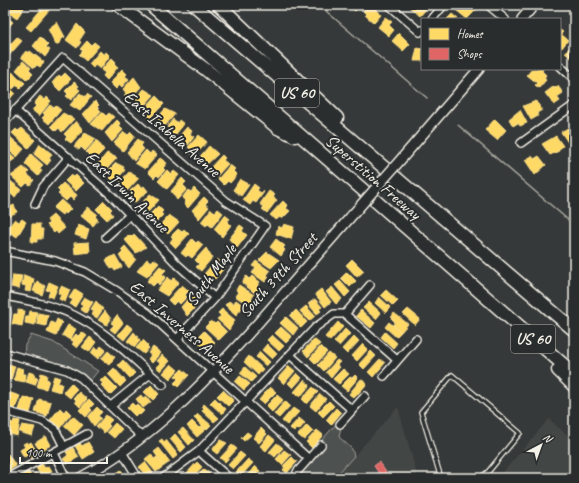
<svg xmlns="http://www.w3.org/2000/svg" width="579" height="483" font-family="Caveat,sans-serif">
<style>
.built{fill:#434645}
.green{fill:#4e514f;stroke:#a1a19c}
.homes{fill:#ffd966;stroke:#fce08d}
.shops{fill:#e06666;stroke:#e6908d}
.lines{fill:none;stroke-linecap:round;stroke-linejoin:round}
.stream{stroke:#a8a7a1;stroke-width:1.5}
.lane-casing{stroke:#f4f1e8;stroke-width:6}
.street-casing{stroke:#f4f1e8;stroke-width:10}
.secondary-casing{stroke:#f4f1e8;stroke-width:12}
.highway-casing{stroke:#f4f1e8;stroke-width:15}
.lane{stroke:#2a2d2e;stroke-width:3.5}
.street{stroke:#2a2d2e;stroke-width:7}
.secondary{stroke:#2a2d2e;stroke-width:9}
.highway{stroke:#2a2d2e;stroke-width:12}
.secondary-bridge-casing{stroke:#f4f1e8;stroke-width:12;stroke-linecap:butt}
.secondary-bridge{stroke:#2a2d2e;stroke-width:9}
.labels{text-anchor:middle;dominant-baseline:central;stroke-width:4;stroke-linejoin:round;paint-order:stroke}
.shield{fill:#2a2d2e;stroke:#b7b6b0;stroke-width:1}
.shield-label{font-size:16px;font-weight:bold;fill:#f4f1e8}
.street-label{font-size:17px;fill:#f4f1e8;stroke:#2a2d2e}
</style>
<rect width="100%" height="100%" fill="#363939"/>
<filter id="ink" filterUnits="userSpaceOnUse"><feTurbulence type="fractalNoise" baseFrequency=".025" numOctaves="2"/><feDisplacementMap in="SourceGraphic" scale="8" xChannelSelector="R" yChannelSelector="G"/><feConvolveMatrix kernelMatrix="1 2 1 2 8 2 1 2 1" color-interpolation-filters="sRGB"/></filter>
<g filter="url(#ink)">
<path class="built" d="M398,407L418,478H334L354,456Z
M549,419L574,441V478H498Z"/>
<path class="green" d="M31,335L53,342L98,371L89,382L73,368L24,355L25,345Z
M337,423L341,427L339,437L352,449L354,456L334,478H289L324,445L321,441Z"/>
<path class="homes" d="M5,5H26L17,18L7,11L9,8Z
M45,5L50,9L31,31L26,27Z
M348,5H360L355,11Z
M369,5H372L381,15L374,23L365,15L366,14L363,11Z
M409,5H426L428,7L420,16L408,6Z
M460,5H473L477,9L467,19L456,10Z
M563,5H574L570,10Z
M452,14L458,19H447Z
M5,16L13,22L5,31Z
M386,17L392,22L389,25L394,30L389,36L378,27Z
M57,22L65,37L60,40L61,42L56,45L48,29Z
M77,24L85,32L79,41L81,42L77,48L66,40Z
M560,30L563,32L561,34L568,40L562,48L560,46Z
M399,33L410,44L403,51L392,41Z
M17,37L22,41L5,60V50Z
M40,37L48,45L46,47L50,50L45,57L33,46Z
M87,41L91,45L94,42L99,46L86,61L79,55L83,51L80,49Z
M574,42V60L565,53Z
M417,48L422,49V61H414Z
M26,51L28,53L30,51L44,62L40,67L37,65L34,68L21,57Z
M100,51L104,55L106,52L110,56L100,69L95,65L93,68L89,64Z
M112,58L116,62L114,64L118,67L107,80L103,76L105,73L101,70Z
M23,61L31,68L29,70L33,74L27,80L16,70Z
M122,69L127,74L125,76L129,79L122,87L120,85L116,89L110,83Z
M532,69H543L542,71L546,75L544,78L546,80L539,88L535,85L537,83L527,75Z
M12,72L25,83L20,88L17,85L13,89L5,82V75L6,74L8,75Z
M65,73L71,79L60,91L52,83L59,75L61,77Z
M134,77L141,87L129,100L124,96L126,93L123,89Z
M74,82L79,86L77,88L80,90L71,100L66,96L68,94L65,91Z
M5,84L15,93L8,101L5,99Z
M558,86L563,93L557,97L560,101L554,105L545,93L553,87L554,88Z
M144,89L154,95L143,107L139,104L137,106L132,103Z
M80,93L85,97L87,94L91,97L80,111L70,105Z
M40,96L45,100L47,97L51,101L39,116L32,110L36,106L34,104Z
M156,96L164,104L150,118L146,115L149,112L145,108Z
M95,101L99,105L97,107L101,111L90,123L83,114Z
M536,101L542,110L537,113L538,116L531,120L523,106Z
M50,105L54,108L56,106L61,110L49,124L42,118L45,115L43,113Z
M165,109L175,114L165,126L161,123L158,126L154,122Z
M520,110L527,123L520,126L518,123L513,126L509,119Z
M102,112L106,116L109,113L114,117L102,131L91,124Z
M63,113L74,119L62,132L59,128L56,131L51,126Z
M173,119L178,123L179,120L184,124L172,139L166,133L169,129L167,127Z
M495,119L506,130L497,140L485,130Z
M117,120L121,124L119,126L123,130L112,142L105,133Z
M76,121L83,130L71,143L65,139L67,137L64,134Z
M573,125L574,141L569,144L561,132Z
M187,127L192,131L190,134L194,137L188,145L185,143L182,147L175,141Z
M22,128L35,140L28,148L12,133L16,129L18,131Z
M124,132L128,135L131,132L135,136L123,151L114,143Z
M85,133L96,139L85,151L81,147L79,150L74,146Z
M199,135L207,142L194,157L190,153L192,151L188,147Z
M9,136L24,149L17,157L5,147V141Z
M556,136L563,146L558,150L559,151L550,155L542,144Z
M138,139L143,143L141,146L144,149L134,161L127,152Z
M97,140L104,150L92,162L88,158L90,156L86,152Z
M40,144L52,154L49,159L51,160L47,165L34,154Z
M209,146L218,154L204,167L197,160Z
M5,150L15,159L6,165L5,164Z
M146,150L150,154L152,151L157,155L145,169L135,163Z
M107,153L117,158L106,170L102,167L100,169L96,166Z
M31,154L43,165L39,169L42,171L38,176L25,164Z
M222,155L225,158L223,160L228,164L216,177L208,170Z
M532,156L534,159L539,156L546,165L535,175L525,160Z
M160,158L167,163L163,168L165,170L159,177L157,175L154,178L148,172Z
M116,163L124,167L123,169L125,170L115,182L110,178L113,174L109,170Z
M230,165L235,169L233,171L237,175L230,183L228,181L224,185L218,179Z
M23,167L29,172L27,174L34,180L30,185L27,183L23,187L11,176Z
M167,170L171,174L174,171L179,175L167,189L158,181Z
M129,172L139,178L127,191L117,185Z
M71,175L74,177L76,175L84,183L76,191L65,181Z
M182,178L186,182L183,185L187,189L177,200L171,191Z
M240,179L249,185L241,196L233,190Z
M9,180L21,189L15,197L5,190V185Z
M63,183L77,195L73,200L70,197L66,201L58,194L60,192L57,189Z
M138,184L141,188L144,186L148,191L134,203L128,197L132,194L130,191Z
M254,184L259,188L257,190L261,193L263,191L264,192L256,203L253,201L250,205L243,200Z
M194,188L200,194L188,208L184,204L186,201L182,198L188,190L191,192Z
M269,191L275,195L273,197L277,200L267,213L262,209L264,207L260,204Z
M150,194L159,200L148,212L144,208L142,210L138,207Z
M204,197L208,201L205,204L209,207L199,219L192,210Z
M61,200L71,209L66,214L64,212L62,215L53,208Z
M104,201L112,209L110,211L113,215L107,220L96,209Z
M283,201L288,206L286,208L290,211L282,219L280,217L276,220L270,215Z
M8,203L10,207L14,205L17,212L5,218V205Z
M158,206L163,211L161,213L163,215L154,224L149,219L151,217L149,215Z
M88,207L97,214L95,216L98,220L93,226L81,216Z
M211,209L215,212L218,209L223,213L212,227L208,224L206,226L201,222Z
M53,215L65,228L58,234L56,231L54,233L47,225L49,223L47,220Z
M169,215L179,222L168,234L164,230L162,233L157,228Z
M225,215L230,219L227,221L231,225L222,237L214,229Z
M15,219L19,222L22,219L26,222L17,237L11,233L10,235L5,231Z
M32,224H40V229H43L42,239H37V242H31Z
M284,224L294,227L291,239L276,234L278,226L282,228Z
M78,225L89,229L86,239L75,235Z
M240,225L244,228L242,231L247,235L237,248L229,239Z
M178,229L182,232L184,229L189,234L176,248L170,242L173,238L171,236Z
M134,234L146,247L136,253L124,239L129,235L131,237Z
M192,239L196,243L198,241L203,245L192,258L188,255L186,257L181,253Z
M276,239L285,246L283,248L285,250L281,256L270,247Z
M89,242L90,252L75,254L74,243Z
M125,246L136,259L129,268L119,256L123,252L121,250Z
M206,248L212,258L201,271L196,267L199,264L195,260Z
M267,252L279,260L271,268L259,260Z
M115,255L122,267L115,271L113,268L111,269L106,260Z
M147,259L151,262L154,259L159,263L147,277L137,271Z
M217,259L226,266L215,279L211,276L209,278L204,274Z
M352,259L364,271L357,277L346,265Z
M256,261L270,271L267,275L269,277L265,282L252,273L256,268L252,266Z
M160,266L166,270L162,274L166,277L159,285L157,282L153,286L147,281Z
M347,272L356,281L350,287L341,278Z
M13,275L22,276L19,289L11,287Z
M24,275L34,279L31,292L25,291L26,286L22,285Z
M246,276L249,279L252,276L260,282L257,286L260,288L256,294L242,283Z
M168,277L171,281L174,278L179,282L167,296L157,290Z
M37,281L45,286L42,295L33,291Z
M340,281L350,292L345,297L335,285Z
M49,282L58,286L53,298L48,296L50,291L46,290Z
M182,285L189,291L185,295L187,297L180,304L177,301L173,305L168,300Z
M239,285L254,295L251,299L253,301L250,306L235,296L238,292L236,290Z
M61,286L70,290L65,302L59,299L61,295L58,293Z
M332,287L342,299L336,304L326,292Z
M75,289L83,294L75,307L70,304L73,300L69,298Z
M321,289L331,302L325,307L315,294Z
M386,290L398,301L393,306L381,295Z
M192,294L196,298L194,301L198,305L187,316L181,307Z
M84,297L93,302L86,313L80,309L83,305L80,303Z
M379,297L390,307L386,313L375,303Z
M315,299L322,307L319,309L321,311L317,314L308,304Z
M236,300L244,306L236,315L225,305L229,301L233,304Z
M96,301L103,309L97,318L92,315L94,311L91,309Z
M369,302L381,313L376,319L363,308Z
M306,306L315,316L309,321L300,311Z
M222,309L235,320L229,330L217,319L221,316L218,313Z
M408,309L420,319L415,325L403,314Z
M18,310L25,311L22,326L12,324L14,314H18Z
M296,310L307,322L301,328L290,316Z
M361,310L375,323L371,328L356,316Z
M30,311L37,312L35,325L25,323L26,316H29Z
M105,311L111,319L107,325L98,320Z
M38,313L48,315L46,326L37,324Z
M394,313L408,324L401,332L393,325L395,322L391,318Z
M117,315L123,323L115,333L110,329L114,325L111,323Z
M286,317L298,328L293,335L280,323Z
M57,319L62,322L56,336L47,332L51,322L55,324Z
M211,321L215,324L217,322L227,332L219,340L205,327Z
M338,322L343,327L330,341L325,337Z
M389,322L401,332L396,337L385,327Z
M127,324L133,329L124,340L118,335Z
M68,325L76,329L70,340L62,335Z
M281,327L292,337L286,343L275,333Z
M345,329L350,334L339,346L334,342Z
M204,331L215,342L212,345L214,346L209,352L198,342L202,338L199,336Z
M82,332L87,336L77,348L72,344L74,342L71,340L76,334L78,336Z
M134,332L140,340L135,347L127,341Z
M385,332L397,343L393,348L381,337Z
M272,335L284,346L279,351L267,340Z
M354,336L359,341L347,354L342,349Z
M90,337L96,342L89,352L82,347Z
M314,339L320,344L308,357L303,351Z
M143,340L148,345L147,346L149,348L144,354L136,348Z
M267,344L277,354L272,359L262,350Z
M363,344L368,349L357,361L352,356Z
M101,346L106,350L98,359L91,353L95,347L98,350Z
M321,346L327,352L316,364L310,358Z
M153,347L161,353L152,363L148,359L151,355L148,353Z
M108,351L115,357L109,365L101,359Z
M371,351L376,356L364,369L359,364Z
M260,352L270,362L266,366L256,357Z
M329,353L335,358L324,371L318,365Z
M162,355L170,361L161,371L156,367L160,363L157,361Z
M249,356L263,369L258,375L244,362Z
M380,359L385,363L373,377L368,372Z
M123,360L135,373L130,378L118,365Z
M337,360L340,362L337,365L340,367L331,378L326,372Z
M6,364L15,366L11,380L5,379Z
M171,364L178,370L170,379L163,373Z
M289,366L295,371L284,384L278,378Z
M17,367L23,369L22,374H26L25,382L14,380Z
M245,367L256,377L251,382L240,373Z
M114,368L126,381L120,387L108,374Z
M182,369L189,375L178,387L174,383L178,379L175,376Z
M343,369L349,374L339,384L333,379Z
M29,372L35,374L34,377L38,378L35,385L26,382Z
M41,373L47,375L46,379L49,380L46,389L37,387Z
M297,373L302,378L293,388L288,383Z
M355,375L358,378L347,391L341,386L350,377L352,378Z
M54,376L60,378L58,383L62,384L60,392L50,389Z
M105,376L117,388L110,395L101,385L103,383L100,381Z
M240,376L250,384L244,390L235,382Z
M361,379L367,384L354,398L349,394Z
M304,380L310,385L300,397L294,392Z
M71,383L77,389L70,398L63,392Z
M151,385L159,394L153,400L144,392Z
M270,387L276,392L264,404L259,400Z
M313,387L318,392L307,404L302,399Z
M223,390L234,400L228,406L217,396Z
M8,392L20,396L15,409L5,406Z
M79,392L87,399L80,407L75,402L76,400L74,398Z
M320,394L326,399L316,411L310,406Z
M141,395L143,398L146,396L151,402L143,408L136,399Z
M277,395L283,400L272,412L266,406Z
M23,397L34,399L30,413L19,410Z
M215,398L226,409L222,414L210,403Z
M39,399L51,402L47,416L35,412Z
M89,399L94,404L90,408L92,410L86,417L79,410Z
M285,401L290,406L279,418L274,414Z
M329,401L334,406L323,417L318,412Z
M132,403L135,406L137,404L144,411L140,415L138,413L135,416L127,408Z
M204,404L219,418L214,422L202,411L204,408L202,406Z
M97,407L102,412L98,416L101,418L94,426L88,417Z
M60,408L64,412L66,409L71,414L60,428L50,420Z
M293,408L299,412L287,425L282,421Z
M336,408L341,413L331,425L326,420Z
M198,414L211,425L206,430L194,418Z
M106,415L112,420L108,424L110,426L104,433L96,426Z
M73,416L83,425L74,435L64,426Z
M299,418L305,423L299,430L297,429L294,432L290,428Z
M14,420L20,421L17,436L5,433L7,421L13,423Z
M192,421L199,428L202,426L205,430L197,437L187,426Z
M115,423L122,429L114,438L107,432Z
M22,425L35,427L32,436L19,432Z
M307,425L313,431L304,440L298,435Z
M183,428L194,440L189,445L178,432Z
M261,428L267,434L259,443L253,438Z
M317,430L323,435L312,448L306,442Z
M247,432L251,435L244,441L241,438Z
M175,434L186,447L181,452L170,439Z
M269,435L275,440L266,451L260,446Z
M46,436L51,445L40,451L35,443Z
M162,439L164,442L166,440L178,455L173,459L159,441Z
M220,440L227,443L217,454L212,450Z
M27,442L28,444L31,442L38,454L30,459L28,455L24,457L20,450L25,447L23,444Z
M88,442L94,452L83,459L75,446L80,443L82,446Z
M277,443L283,448L275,457L269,452Z
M232,445L237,449L225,462L220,458Z
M73,448L79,457L67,464L63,459L68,455L66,452Z
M159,448L170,462L164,466L154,452Z
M284,450L291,455L282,465L276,459Z
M240,452L245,456L233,469L228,465Z
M8,454L16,466L6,472L5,456Z
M151,454L154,459L157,457L164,466L156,472L145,459Z
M292,457L297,462L287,473L283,470L285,467L283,466Z
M248,459L253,463L241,476L236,472Z
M145,462L153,473L147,478L139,467Z
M197,462L202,467L192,478H187L188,476L186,474Z
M42,464L45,468L49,466L52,471L42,477L36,468Z
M255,466L260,471L254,478H245Z
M204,469L210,474L206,478H196Z
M121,470L125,476L122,478H110Z
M28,471L31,476L36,473L38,478H24L22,475Z"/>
<path class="shops" d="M379,462L390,478H375L380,475L374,466Z"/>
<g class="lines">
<path class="stream" d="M319,5L427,98
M458,125L574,225"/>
<defs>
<path id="lane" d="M441,478L421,412L452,375L520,433L488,472L480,478"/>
<path id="street" d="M389,5L420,32L422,30
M488,5L505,19
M432,19L444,5
M560,66L574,79
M15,110L112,196L177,264L215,298
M5,122L63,58L226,201L265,226L215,298L177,339
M521,143L574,105
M35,204L43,187L69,157
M106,237L131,214
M5,251L55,261L85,272L117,291L148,313L309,459
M5,296C31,301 58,306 81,319C112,336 136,362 163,385
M5,297L7,313L5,325
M345,314L370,285
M5,353L67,370L81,378L142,437
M290,355L352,410
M384,376L416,339
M111,406L150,374
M5,411L42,421L55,429L64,447
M340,424L365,396
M199,451L229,478
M122,452L138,478
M54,453L66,478
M297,472L321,445
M7,478L87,434
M163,478L199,451L316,327L334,314H345L397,360"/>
<path id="secondary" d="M522,19L534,5
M403,157L479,69
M80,478C151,440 205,382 258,323C290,286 322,250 354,213"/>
<path id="highway" d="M118,5L205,69L278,128L295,136
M151,5L574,374
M194,5L574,330
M219,5L337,118
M558,370L574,386"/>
</defs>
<use href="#lane" class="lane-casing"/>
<use href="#street" class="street-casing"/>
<use href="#secondary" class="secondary-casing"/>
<use href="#highway" class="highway-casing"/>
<use href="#lane" class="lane"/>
<use href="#street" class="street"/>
<use href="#secondary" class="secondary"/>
<use href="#highway" class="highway"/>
<defs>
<path id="secondary-bridge" d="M354,213L403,157"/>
</defs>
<use href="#secondary-bridge" class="secondary-bridge-casing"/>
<use href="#secondary-bridge" class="secondary-bridge"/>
</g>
</g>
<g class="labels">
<g class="shield">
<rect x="275" y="79" width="44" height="28" rx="3"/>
<rect x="511" y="325" width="44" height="28" rx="3"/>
</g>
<g class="shield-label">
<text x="297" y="93">US 60</text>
<text x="533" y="339">US 60</text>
</g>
<g class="street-label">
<text transform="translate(172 134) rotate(41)">East Isabella Avenue</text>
<text transform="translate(373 177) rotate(41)">Superstition Freeway</text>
<text transform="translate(127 192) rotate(44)">East Irwin Avenue</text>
<text transform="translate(211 275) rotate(-53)">South Maple</text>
<text transform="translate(278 275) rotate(-48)">South 39th Street</text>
<text transform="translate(182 327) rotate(41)">East Inverness Avenue</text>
</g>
</g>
<rect width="579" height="483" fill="none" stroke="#2a2d2e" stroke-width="20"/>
<rect x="10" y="10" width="559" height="463" fill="none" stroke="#f4f1e8" stroke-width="1.5" filter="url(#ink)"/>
<rect x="421" y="18" width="140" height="52" fill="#2a2d2e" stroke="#7b7b78"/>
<rect x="429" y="28" width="20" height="12" fill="#ffd966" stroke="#7b7b78"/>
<text x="457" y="38" font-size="12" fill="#f4f1e8">Homes</text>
<rect x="429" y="48" width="20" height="12" fill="#e06666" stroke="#7b7b78"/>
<text x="457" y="58" font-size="12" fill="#f4f1e8">Shops</text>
<g transform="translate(541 445) rotate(41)" stroke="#2a2d2e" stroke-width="3" paint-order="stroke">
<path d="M0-3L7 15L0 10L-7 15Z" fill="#f4f1e8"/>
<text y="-6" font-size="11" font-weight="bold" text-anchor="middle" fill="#f4f1e8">N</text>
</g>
<path d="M20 457v6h87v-6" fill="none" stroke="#f4f1e8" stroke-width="2"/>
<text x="26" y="457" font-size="12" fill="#f4f1e8" stroke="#2a2d2e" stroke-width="3" paint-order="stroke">100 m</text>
</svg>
